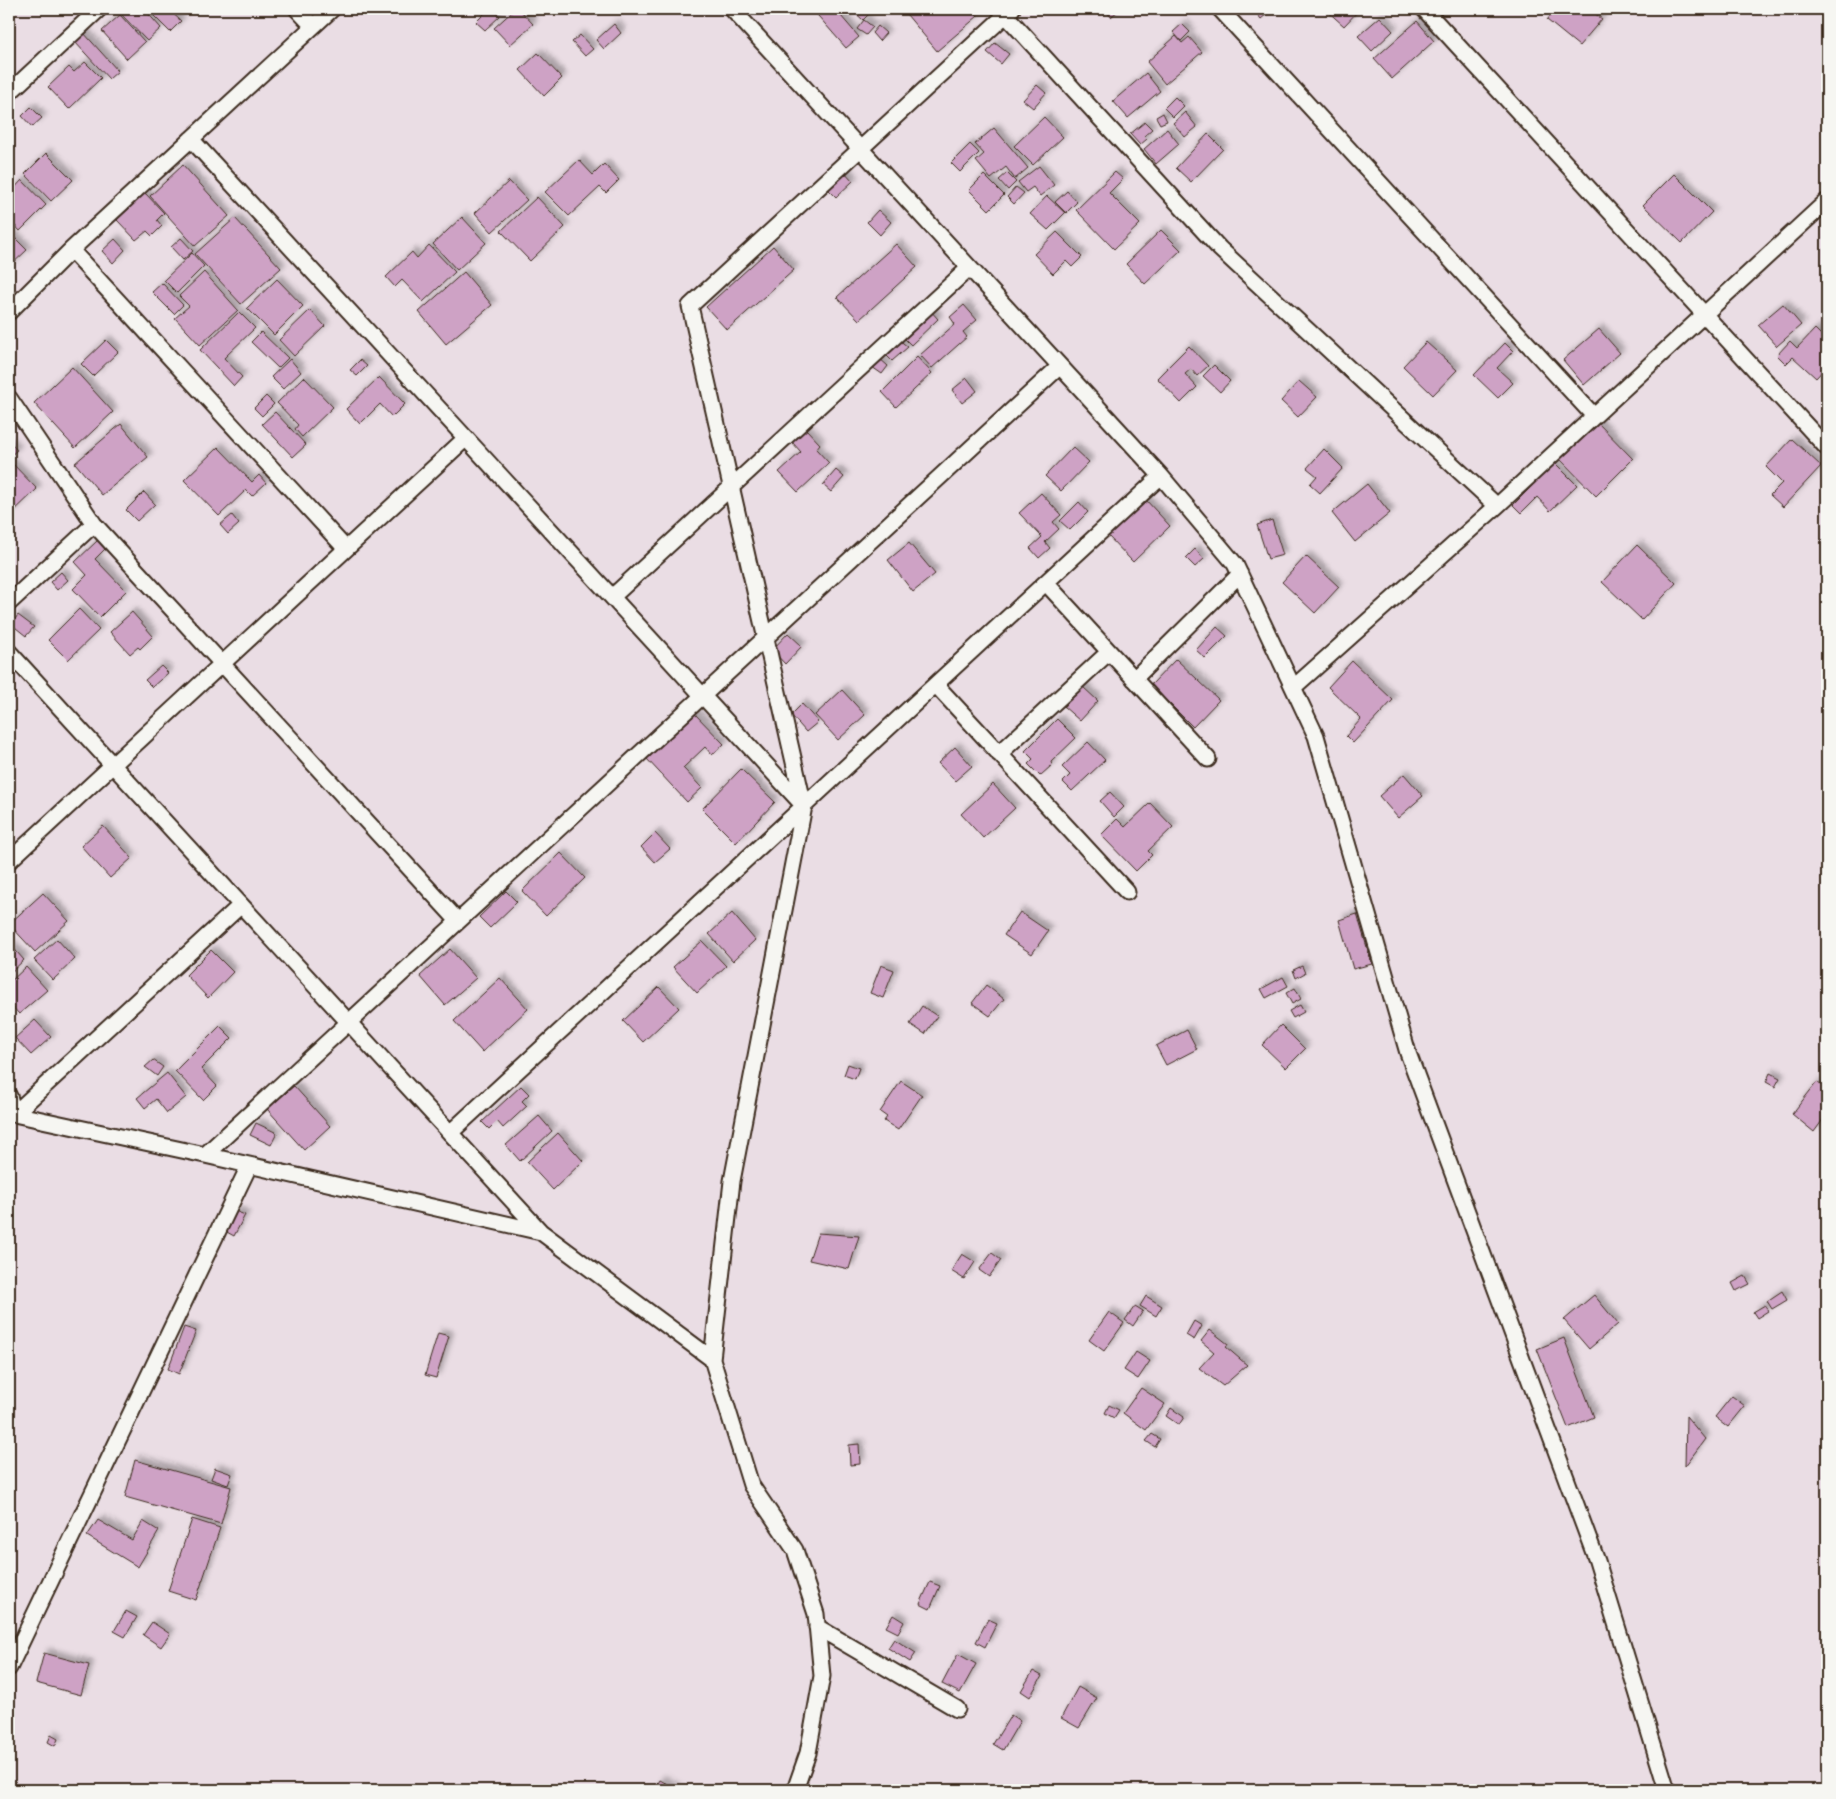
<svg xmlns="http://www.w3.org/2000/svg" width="1836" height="1799" font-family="Kalam,sans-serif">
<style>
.building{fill:#cea2c5;stroke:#3b2a1e;filter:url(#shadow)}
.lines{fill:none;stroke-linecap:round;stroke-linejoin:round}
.street-casing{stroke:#3b2a1e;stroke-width:19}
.street{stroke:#f6f6f2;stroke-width:15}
</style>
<defs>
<filter id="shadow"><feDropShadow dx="4.5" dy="-4.5" stdDeviation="2.5" flood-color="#0004"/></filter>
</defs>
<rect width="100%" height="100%" fill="#eadde4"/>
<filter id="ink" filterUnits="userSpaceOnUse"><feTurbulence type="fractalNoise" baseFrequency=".02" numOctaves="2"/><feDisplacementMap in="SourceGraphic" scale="10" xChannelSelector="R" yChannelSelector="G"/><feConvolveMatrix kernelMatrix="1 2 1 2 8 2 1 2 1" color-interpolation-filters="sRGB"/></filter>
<g filter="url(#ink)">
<path class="building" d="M122,9H144L161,28L147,41L119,12Z
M147,9H168L181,21L170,32Z
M489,9H492L500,16L485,30L476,22Z
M515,9H519L533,24L510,45L494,28Z
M812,9H835L859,37L846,48Z
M851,9H874L863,20Z
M902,9H972L978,16L937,51Z
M1104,9H1120L1111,17Z
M1253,9H1273L1261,19Z
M1325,9H1360L1344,26Z
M1556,9H1589L1602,19L1579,46L1547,20Z
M120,15L145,42L127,59L102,31Z
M1380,17L1393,31L1372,51L1358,36Z
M864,20L873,27L866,35L857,29Z
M1417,21L1434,41L1392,79L1374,59Z
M614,24L621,33L604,49L596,40Z
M1182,24L1190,32L1181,41L1173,32Z
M878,26L886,33L879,41L872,33Z
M83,32L118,71L109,79L74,41Z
M580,35L593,49L585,56L572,42Z
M1176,36L1182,43L1189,37L1202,52L1165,84L1147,62Z
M995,43L1009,54L1001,64L987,52Z
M538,53L562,78L544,96L520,70Z
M85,62L101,78L69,109L48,87L69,67L74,72Z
M1146,73L1160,91L1128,118L1113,101Z
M1037,85L1046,93L1033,108L1023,100Z
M1175,97L1184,106L1173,117L1164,108Z
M31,107L42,118L32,127L22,116Z
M1185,112L1197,127L1185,137L1173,123Z
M1163,113L1167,121L1160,124L1156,117Z
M1044,117L1063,137L1033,165L1014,146Z
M1145,122L1152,129L1144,136L1147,139L1140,145L1130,134Z
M994,128L1028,168L1015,179L1006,167L991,179L976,161L984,154L975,144Z
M1167,129L1179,144L1156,164L1144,149Z
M1208,134L1223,149L1191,182L1176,168Z
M970,144L979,153L960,172L951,163Z
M46,153L73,180L51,201L25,174Z
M579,160L593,175L604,164L619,180L606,193L600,187L569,216L545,192Z
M183,165L229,216L195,246L150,196Z
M1039,166L1054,185L1040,196L1033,187L1026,192L1018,182Z
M844,171L853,181L836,197L826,187Z
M1115,172L1123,179L1109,193L1140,224L1114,249L1076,210Z
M1007,173L1016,182L1008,190L999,180Z
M1674,174L1712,212L1682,243L1643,205Z
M984,175L1004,195L989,210L969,190Z
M22,180L46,205L20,231L9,219V194Z
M509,181L527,200L492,232L475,213Z
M1016,187L1024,193L1014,204L1007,197Z
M1067,191L1077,202L1066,213L1055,202Z
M145,193L164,213L157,220L162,226L152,236L147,231L136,240L117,220Z
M1047,196L1065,213L1048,230L1030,214Z
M537,197L565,227L530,261L501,231Z
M878,210L891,222L880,235L867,222Z
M462,217L486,243L457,270L433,244Z
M235,218L281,268L241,304L195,254Z
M1161,230L1181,250L1145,284L1126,264Z
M9,232L27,250L9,267Z
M1057,232L1082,257L1072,267L1066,261L1053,274L1034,254Z
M181,238L193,251L183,260L171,247Z
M115,239L125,250L113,263L102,251Z
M896,244L917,267L859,320L837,297Z
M429,245L455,272L423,302L402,280L395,287L386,277L412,252L417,258Z
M773,246L794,270L727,330L706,307Z
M192,253L204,266L177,293L164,280Z
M204,272L238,310L200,345L175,318L189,306L179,296Z
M464,272L492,305L446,344L419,312Z
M277,279L303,306L274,335L247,308Z
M162,283L183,305L174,314L152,292Z
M1783,304L1801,325L1777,346L1758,325Z
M964,305L977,320L963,332L967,337L932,368L920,355L955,324L950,317Z
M310,310L325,326L294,356L279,340Z
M930,310L938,319L911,345L902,336Z
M239,312L255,328L224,358L242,377L234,386L200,350Z
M1599,329L1620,353L1584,385L1563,360Z
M1815,329L1827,341V366L1816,378L1793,357L1786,364L1777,355L1790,341L1797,348Z
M261,332L288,358L278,368L251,342Z
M898,339L908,347L892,361L883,352Z
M106,340L118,352L93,376L81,364Z
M1426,342L1457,370L1433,395L1403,366Z
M1505,343L1513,351L1497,368L1513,383L1498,398L1474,375Z
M1189,346L1208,366L1197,376L1191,369L1185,374L1197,387L1181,403L1157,378Z
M917,357L932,373L896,407L882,392Z
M879,358L888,366L882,374L872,367Z
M290,359L301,372L283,389L271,377Z
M360,360L367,366L357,376L350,370Z
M1214,365L1230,381L1220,392L1203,376Z
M72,367L113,412L75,448L34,403Z
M304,377L333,407L302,437L295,429L298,425L277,403Z
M379,377L405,404L392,417L380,404L360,424L346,409Z
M967,378L977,391L962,403L952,390Z
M1299,381L1317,397L1298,417L1281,401Z
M266,396L274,404L262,416L254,408Z
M275,412L306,445L293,457L262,424Z
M1595,420L1633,459L1596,496L1558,457Z
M121,424L148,457L102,495L75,463Z
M806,429L820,444L816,449L829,463L798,492L779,472L801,452L792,442Z
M1792,439L1821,466L1783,507L1770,495L1782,483L1766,467Z
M10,442L17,450L9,457V443Z
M218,447L252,482L259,475L266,483L252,496L246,490L219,516L184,480Z
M1073,447L1089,462L1061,491L1045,476Z
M1324,449L1343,468L1320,493L1310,484L1317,476L1307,468Z
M10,461L37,489L9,516V462Z
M1555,463L1577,485L1550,511L1537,497L1521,513L1513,505Z
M836,470L844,477L831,492L823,485Z
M1367,484L1390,513L1355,542L1332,513Z
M144,492L155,504L137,521L126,510Z
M1041,493L1061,515L1053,522L1059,529L1045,542L1050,548L1039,558L1030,548L1042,537L1019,513Z
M1145,499L1170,526L1133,562L1107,535Z
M1079,502L1088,512L1070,530L1060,521Z
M232,515L239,524L228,534L220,525Z
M1272,520L1283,555L1268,559L1257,525Z
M98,540L105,549L95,559L126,591L100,617L73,589L87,575L75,562Z
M909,543L935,574L913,592L888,560Z
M1637,545L1676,583L1642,620L1602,582Z
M1195,549L1204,559L1195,567L1186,558Z
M1306,556L1339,587L1315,613L1282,582Z
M61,572L68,580L57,590L50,582Z
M79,609L99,630L68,660L48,640Z
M132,612L153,636L140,649L138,647L130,654L110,632Z
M18,615L34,627L26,636L11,624Z
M1217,627L1227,636L1205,658L1196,650Z
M788,633L802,646L785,664L772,650Z
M1176,659L1219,700L1193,727L1151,685Z
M1352,661L1393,700L1353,743L1346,736L1361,719L1328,687Z
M161,666L168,673L152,687L145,680Z
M1827,679V696L1820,692Z
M1082,686L1098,701L1080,721L1063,706Z
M842,690L865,715L838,740L815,715Z
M802,704L818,722L806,732L791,715Z
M694,713L724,744L712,755L705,747L683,768L702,788L687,802L646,758Z
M1057,719L1076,738L1051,762L1052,765L1040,776L1028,764L1033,759L1025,751Z
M1088,742L1105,760L1072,791L1063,782L1070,775L1062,767Z
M955,747L972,766L955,781L938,763Z
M741,769L775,802L736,843L702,809Z
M1404,774L1423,796L1398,818L1379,796Z
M993,784L1015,808L983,838L961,814Z
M1110,792L1124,807L1114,817L1100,801Z
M1150,803L1173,827L1148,851L1152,855L1136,871L1101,835L1117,819L1125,827Z
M103,826L132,858L110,878L81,846Z
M655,833L670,849L655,862L641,847Z
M561,853L585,878L546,916L522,891Z
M506,891L517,902L490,928L479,917Z
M43,893L69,921L35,952L9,924Z
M1020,912L1048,931L1032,954L1004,935Z
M732,913L755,940L733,961L709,934Z
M1357,914L1372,964L1353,969L1339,920Z
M57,939L75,959L53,980L34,960Z
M702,941L726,966L697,993L673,967Z
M9,943L24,960L9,974Z
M450,949L476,978L445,1005L420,976Z
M211,950L233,972L208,998L186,975Z
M881,965L894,970L883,998L870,993Z
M1302,966L1305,973L1296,978L1293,970Z
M26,967L47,990L19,1014L9,1003V983Z
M1283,977L1288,986L1266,998L1261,989Z
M500,978L528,1009L482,1052L454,1021Z
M986,985L1004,999L990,1016L972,1003Z
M659,987L679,1008L643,1042L623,1021Z
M1295,988L1301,999L1292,1004L1286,993Z
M1300,1005L1304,1012L1293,1018L1289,1011Z
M922,1006L937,1016L925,1034L910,1024Z
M35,1020L51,1037L31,1055L15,1038Z
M1281,1025L1305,1049L1286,1068L1262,1045Z
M220,1026L232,1038L201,1069L217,1086L203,1100L175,1071Z
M1187,1030L1197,1049L1166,1065L1156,1046Z
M153,1060L163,1067L157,1076L145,1067Z
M848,1064L859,1068L855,1079L844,1075Z
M167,1073L186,1097L167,1113L156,1099L145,1108L137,1098Z
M1770,1073L1780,1078L1775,1087L1766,1082Z
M901,1081L922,1095L898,1130L884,1121L887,1117L880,1112Z
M1817,1082L1827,1090V1114L1814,1132L1792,1114Z
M294,1086L330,1126L304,1150L267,1109Z
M521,1086L529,1094L522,1101L527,1106L503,1128L497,1121L489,1129L482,1122Z
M539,1116L552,1131L520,1161L506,1145Z
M256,1123L277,1133L271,1145L250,1135Z
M558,1133L583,1161L553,1190L527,1162Z
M235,1211L245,1215L234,1236L225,1231Z
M818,1233L859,1236L849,1269L809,1260Z
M992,1253L1001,1260L989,1277L979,1270Z
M962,1254L975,1262L964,1279L951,1271Z
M1745,1276L1750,1284L1736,1291L1732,1283Z
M1782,1291L1787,1300L1772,1309L1767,1301Z
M1594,1295L1618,1324L1589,1349L1564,1320Z
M1146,1296L1162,1306L1156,1316L1140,1306Z
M1765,1305L1768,1311L1757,1318L1753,1312Z
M1135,1306L1143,1311L1133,1326L1125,1320Z
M1109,1312L1124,1323L1104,1351L1089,1340Z
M1194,1321L1202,1326L1194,1340L1186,1335Z
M184,1327L196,1331L179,1374L168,1369Z
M1210,1330L1228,1344L1226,1347L1247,1365L1223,1386L1199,1368L1214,1352L1201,1341Z
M438,1333L449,1336L436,1378L425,1375Z
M1564,1338L1594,1417L1568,1428L1537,1349Z
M1136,1352L1150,1361L1138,1379L1124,1370Z
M1141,1388L1165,1404L1146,1430L1123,1413Z
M1732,1396L1745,1406L1728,1427L1715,1417Z
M1109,1405L1119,1410L1114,1418L1105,1413Z
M1171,1408L1184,1417L1179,1425L1166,1416Z
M1686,1416L1705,1439L1685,1466Z
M1152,1434L1160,1439L1155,1447L1146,1441Z
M859,1444L860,1464L850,1465L849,1445Z
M135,1460L231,1487L221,1524L125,1497Z
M215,1468L232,1474L228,1485L211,1479Z
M192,1519L220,1528L196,1600L168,1591Z
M98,1520L132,1540L143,1521L159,1531L138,1567L87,1536Z
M930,1582L940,1586L930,1609L920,1604Z
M126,1611L137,1617L125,1637L114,1631Z
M893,1615L904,1622L898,1633L886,1627Z
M988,1619L997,1623L985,1647L976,1642Z
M152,1622L170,1634L161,1647L143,1635Z
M894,1639L916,1653L910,1662L888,1648Z
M44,1653L89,1665L81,1695L36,1683Z
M958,1654L976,1664L960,1693L942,1684Z
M1033,1671L1042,1676L1030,1697L1021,1691Z
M1078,1687L1097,1698L1079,1728L1061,1718Z
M1011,1715L1020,1721L1003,1750L993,1744Z
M51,1735L58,1739L55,1746L48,1742Z
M660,1780L678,1790H654Z"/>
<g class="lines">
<defs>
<path id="street" d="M297,9L313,26
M732,9L1161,476L1235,564L1316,736L1408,1053L1597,1561L1667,1790
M1000,9L1220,249L1497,506
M1220,9L1594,416
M1424,9L1827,448
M9,93L99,9
M191,139L803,805
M71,250L346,549
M9,312L71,250L332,9
M9,398L94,524L458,921
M1046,583L1208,759
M612,597L969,268
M9,603L94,524
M9,652L541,1232L712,1359
M1134,679L1240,574
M936,685L1127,892
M1294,687L1497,506L1827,201
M999,754L1109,652
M9,861L466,438
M9,1096L14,1114L205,1155L541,1232
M14,1114L241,905
M450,1133L1161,476
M205,1155L1060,366
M817,1627L957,1709
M9,1668L249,1166
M795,1790L808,1753L822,1676L816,1614L795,1550L751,1485L712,1359L732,1181L804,806L690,306L1012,9"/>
</defs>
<use href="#street" class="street-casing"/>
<use href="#street" class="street"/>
</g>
</g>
<rect width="1836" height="1799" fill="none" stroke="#f6f6f2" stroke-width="30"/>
<rect x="15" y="15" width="1806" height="1769" fill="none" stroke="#3b2a1e" stroke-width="2" filter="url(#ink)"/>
</svg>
